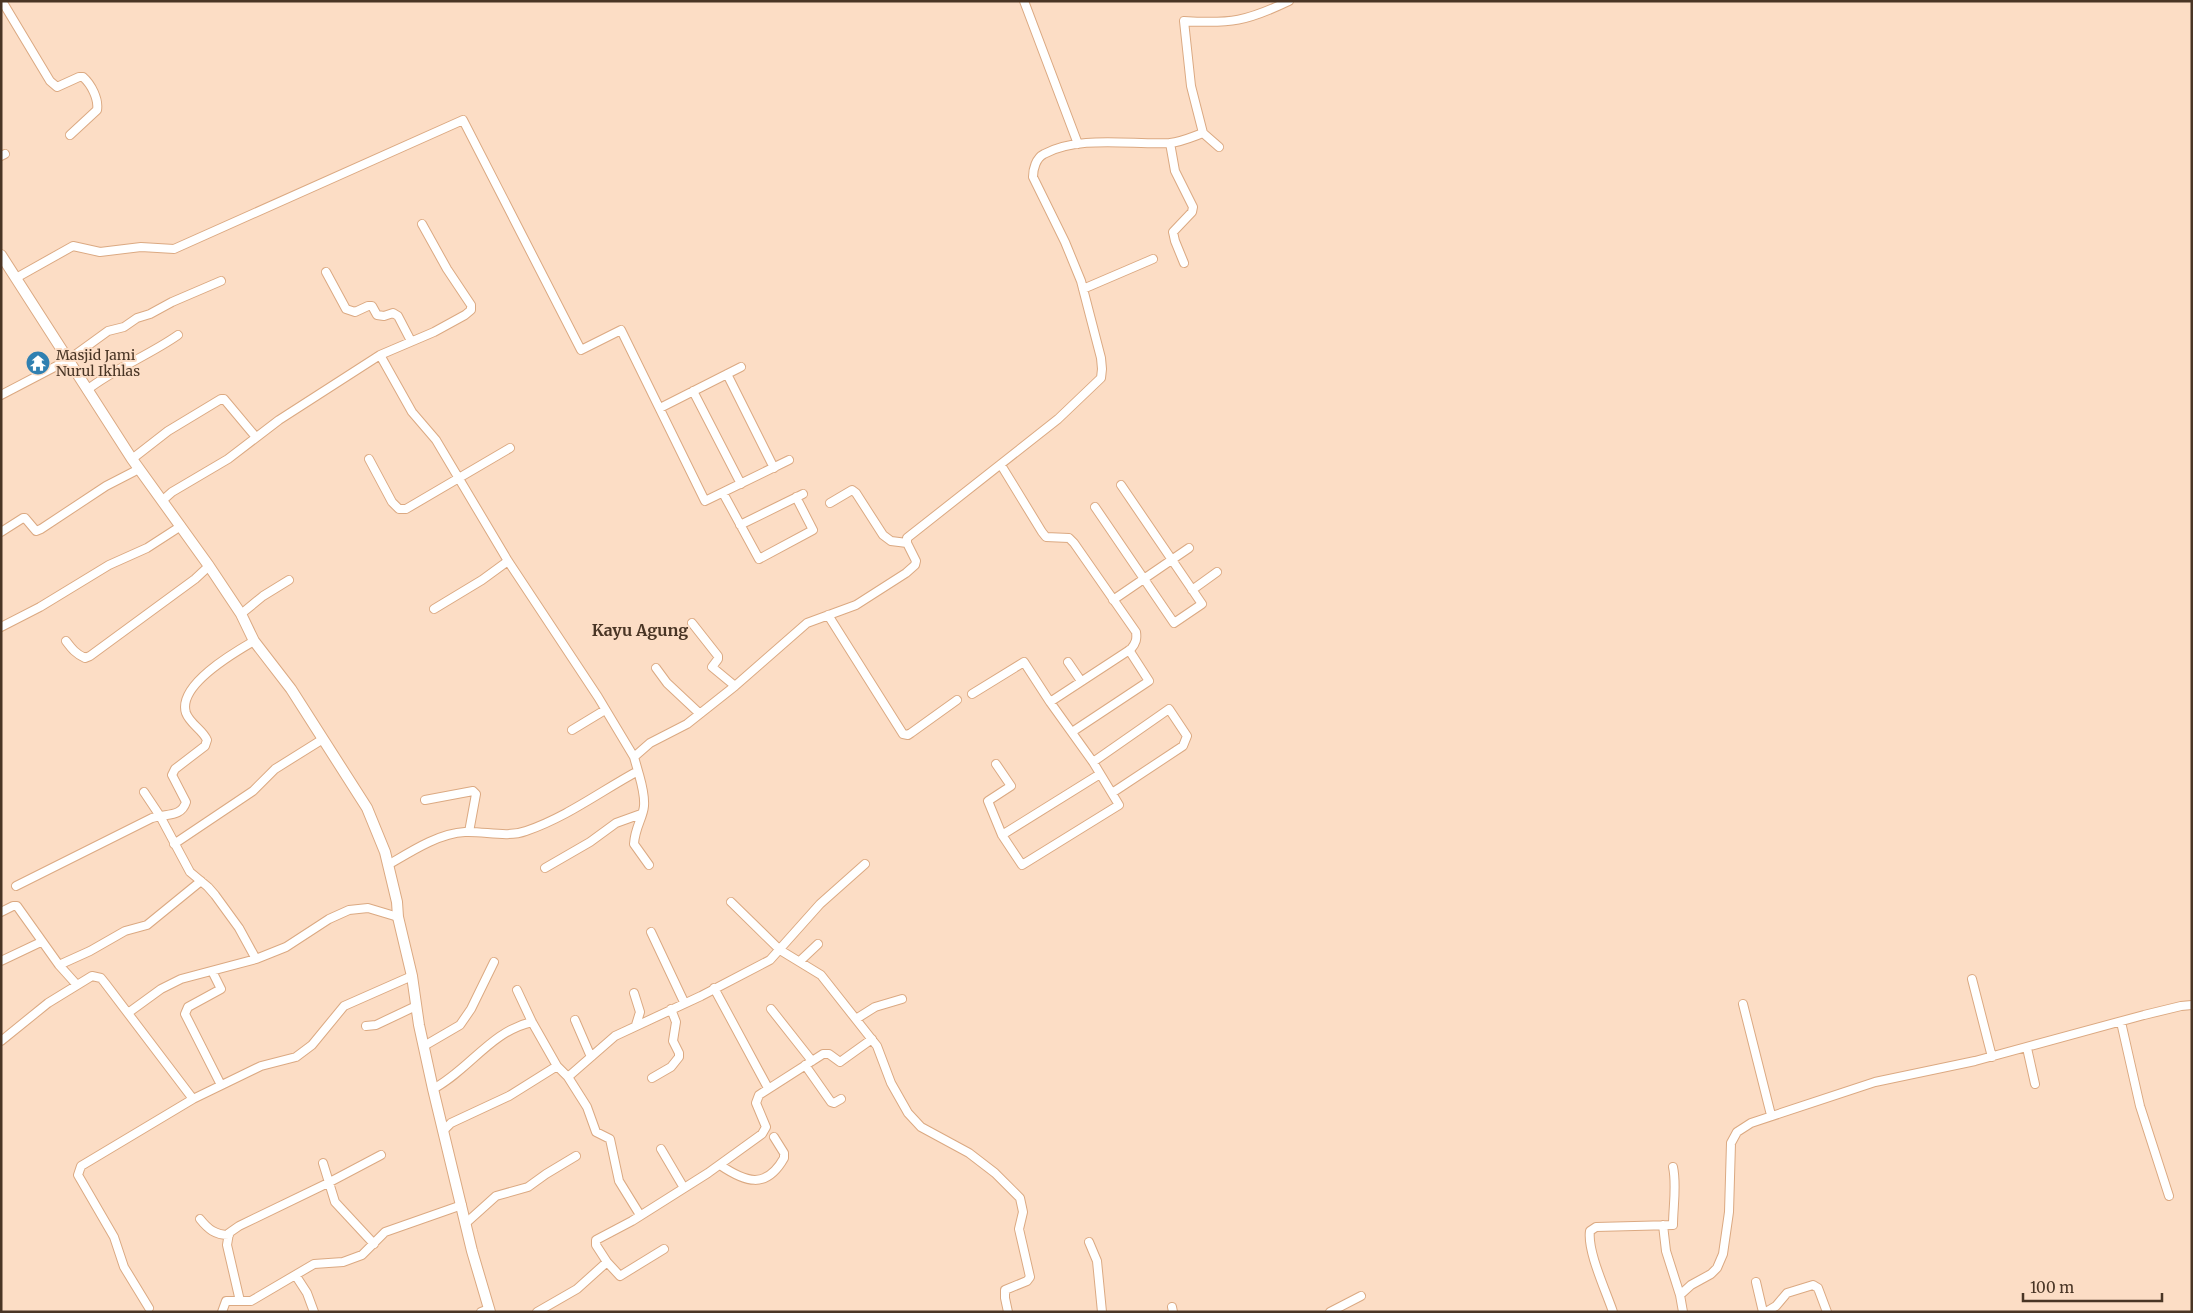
<svg xmlns="http://www.w3.org/2000/svg" width="2193" height="1313" font-family="Merriweather,serif">
<style>
.lines{fill:none;stroke-linecap:round;stroke-linejoin:round}
.minor-casing{stroke:#dba982;stroke-width:10}
.tertiary-casing{stroke:#dba982;stroke-width:12}
.minor{stroke:#fff;stroke-width:8}
.tertiary{stroke:#fff;stroke-width:10}
.labels{text-anchor:middle;dominant-baseline:central;stroke-width:4;stroke-linejoin:round;paint-order:stroke}
.poi-label{font-size:14px;fill:#493525;stroke:#fcddc5;text-anchor:start}
.quarter-label{font-size:16px;font-weight:bold;fill:#493525;stroke:#fcddc5}
</style>
<rect width="100%" height="100%" fill="#fcddc5"/>
<g class="lines">
<defs>
<path id="minor" d="M2,1L50,81L57,87L79,77H83C91,84 99,99 97,110L70,135
M1024,1L1078,144
M1203,133L1191,86L1184,21C1231,24 1247,21 1289,1
M1170,143L1175,171L1193,207L1192,212L1173,232L1175,241L1184,263
M1,156L5,154
M326,272L346,309L355,312L368,306H372L377,315L384,316L393,313L398,316L411,341
M16,278L73,246L100,252L141,247L174,249L463,120L581,350L621,330L705,501L789,460
M1083,289L1153,259
M380,355L412,412L436,440L508,561L598,697L634,757L638,771C601,791 567,817 526,831C507,838 485,831 465,832C439,833 410,852 388,865
M727,374L774,468
M87,390C115,368 148,356 178,335
M693,391L741,484
M1,395L68,360L108,331L124,327L137,318L150,314L172,302L221,281
M660,408L741,367
M132,459L168,431L221,399H224L255,436
M369,459L392,502L399,509H406L510,448
M723,493L759,559L813,530L796,497
M163,500L172,492L228,459L279,420L380,355L434,332L465,315L471,310V305L447,269L422,224
M830,503L852,490L856,493L883,535L891,541L907,543
M1095,507L1174,623L1202,604L1121,485
M740,525L803,494
M1,532L23,518H25L36,531L41,529L106,486L139,469
M1192,590L1217,572
M1113,600L1189,548
M434,609L482,580L508,561
M241,614L263,596L289,580
M828,615L903,734L908,735L911,733L957,700
M692,623L718,656V659L712,667L735,686
M1,627L40,607L109,565L147,548L181,526
M66,641C72,649 76,654 85,658L90,656L195,579L209,566
M1068,662L1081,681
M656,668L667,683L699,713
M972,694L1024,662L1050,702L1131,649C1136,643 1137,639 1136,632L1074,543L1069,538L1046,537L1042,532L1001,465
M572,730L605,710
M1072,732L1149,681L1129,650
M634,757L650,743L687,724L735,686L807,623L856,605L906,573L915,565L916,561L907,543V538L1058,419L1101,378L1102,369L1101,358L1081,281L1065,242L1033,177C1033,169 1036,158 1044,154C1078,135 1132,145 1170,143C1181,142 1192,137 1203,133L1219,147
M1093,762L1169,709L1187,736L1183,746L1112,793
M996,764L1011,786L988,801L1002,835L1022,865L1119,805L1093,762L1050,702
M638,771C641,782 645,794 644,806C643,818 635,827 634,844L649,865
M144,792L160,816C171,814 182,815 186,802L172,775L175,769L205,746L207,740C203,730 190,724 186,713C177,685 235,652 254,641
M425,800L473,791L476,794L469,832
M1002,835L1100,774
M174,844L253,791L275,769L323,739
M545,868L590,842L616,823L641,814
M16,886L152,818L160,816L190,872L208,887L215,895L239,928L256,959L286,947L329,919L349,910L368,908L398,917
M731,902L780,950L821,975L877,1046L891,1083L908,1113L921,1127L969,1153L995,1173L1020,1198L1023,1212L1019,1229L1030,1277L1027,1281L1005,1290V1298L1008,1312
M1,912L13,906H17L59,965L90,951L125,931L147,925L201,881
M651,932L684,1002
M1,961L41,942
M800,961L818,944
M59,965L77,985
M212,971L221,989L188,1007L185,1014L221,1085
M1972,979L1992,1057
M714,988L768,1088
M517,990L532,1022L557,1066L568,1077L587,1107L596,1132L610,1139L619,1181L640,1215
M634,993L640,1012L636,1025
M1743,1004L1771,1115
M771,1009L812,1061
M128,1013L161,989L181,979L256,959
M856,1019L875,1007L902,999
M575,1020L591,1057
M2121,1022L2140,1106L2169,1196
M366,1026L376,1025L416,1006
M1,1041L48,1003L92,976L101,978L105,983L193,1099
M424,1046L460,1025L471,1009L494,962
M2027,1048L2035,1084
M805,1065L831,1102L834,1103L841,1099
M568,1077L615,1036L701,996L770,960L820,904L865,864
M652,1078L671,1067L679,1057V1053L673,1041L676,1022L671,1009
M433,1089C469,1070 491,1031 532,1022
M444,1130L451,1123L509,1096L557,1066
M661,1149L684,1188
M323,1163L335,1202L374,1244
M720,1165C745,1182 766,1190 784,1158V1153L774,1137
M200,1219C208,1229 215,1235 229,1235
M466,1223L496,1196L528,1187L546,1174L576,1156
M1663,1225L1666,1251L1680,1295
M1089,1242L1097,1261L1102,1312
M607,1262L620,1276L664,1249
M296,1276L307,1293L314,1312
M1756,1282L1763,1312
M240,1301L227,1245L229,1233L239,1226L328,1183L381,1155
M1172,1307L1173,1312
M149,1308L124,1267L114,1237L78,1175L81,1166L193,1099L261,1066L296,1057L312,1045L344,1006L412,976
M222,1312L226,1301H251L314,1264L343,1262L362,1255L385,1232L462,1205
M481,1312L489,1309
M537,1312L577,1289L607,1262L596,1245V1240L632,1221L708,1173L762,1134L766,1127L756,1103L759,1095L823,1054H829L840,1062L872,1039
M1330,1312L1361,1296
M1613,1312C1606,1291 1587,1251 1590,1231L1596,1227L1673,1225C1673,1207 1677,1185 1673,1167
M1683,1312L1680,1295L1691,1285L1711,1274L1717,1268L1723,1254L1729,1212L1731,1143L1737,1132L1751,1123L1875,1082L1975,1061L2144,1015L2181,1006L2192,1005
M1766,1312L1776,1306L1787,1293L1813,1285L1818,1288L1827,1312"/>
<path id="tertiary" d="M1,255L132,459L209,566L241,614L254,641L291,689L367,808L385,852L397,902L398,917L412,976L419,1025L433,1089L472,1251L490,1312"/>
</defs>
<use href="#minor" class="minor-casing"/>
<use href="#tertiary" class="tertiary-casing"/>
<use href="#minor" class="minor"/>
<use href="#tertiary" class="tertiary"/>
</g>
<defs>
<symbol id="temple-disc" viewBox="-11 -11 22 22"><circle r="9.5" fill="#3080b1" stroke="#fcddc5"/><path d="M0-6L5-2H3V0L6.5 2.5H4V6H1.5V3h-3V6H-4V2.5H-6.5L-3 0V-2H-5Z" fill="#fff"/></symbol>
</defs>
<g fill-rule="evenodd">
<use href="#temple-disc" x="24" y="349" width="28" height="28"/>
</g>
<g class="labels">
<g class="poi-label">
<text x="56" y="355">Masjid Jami<tspan x="56" dy="16">Nurul Ikhlas</tspan></text>
</g>
<g class="quarter-label">
<text x="640" y="630">Kayu Agung</text>
</g>
</g>
<rect width="2193" height="1313" fill="none" stroke="#493525" stroke-width="5"/>
<path d="M2023 1293v8h139v-8" fill="none" stroke="#493525" stroke-width="2.5"/>
<text x="2030" y="1293" font-size="15" fill="#493525" stroke="#fcddc5" stroke-width="4" paint-order="stroke">100 m</text>
</svg>
